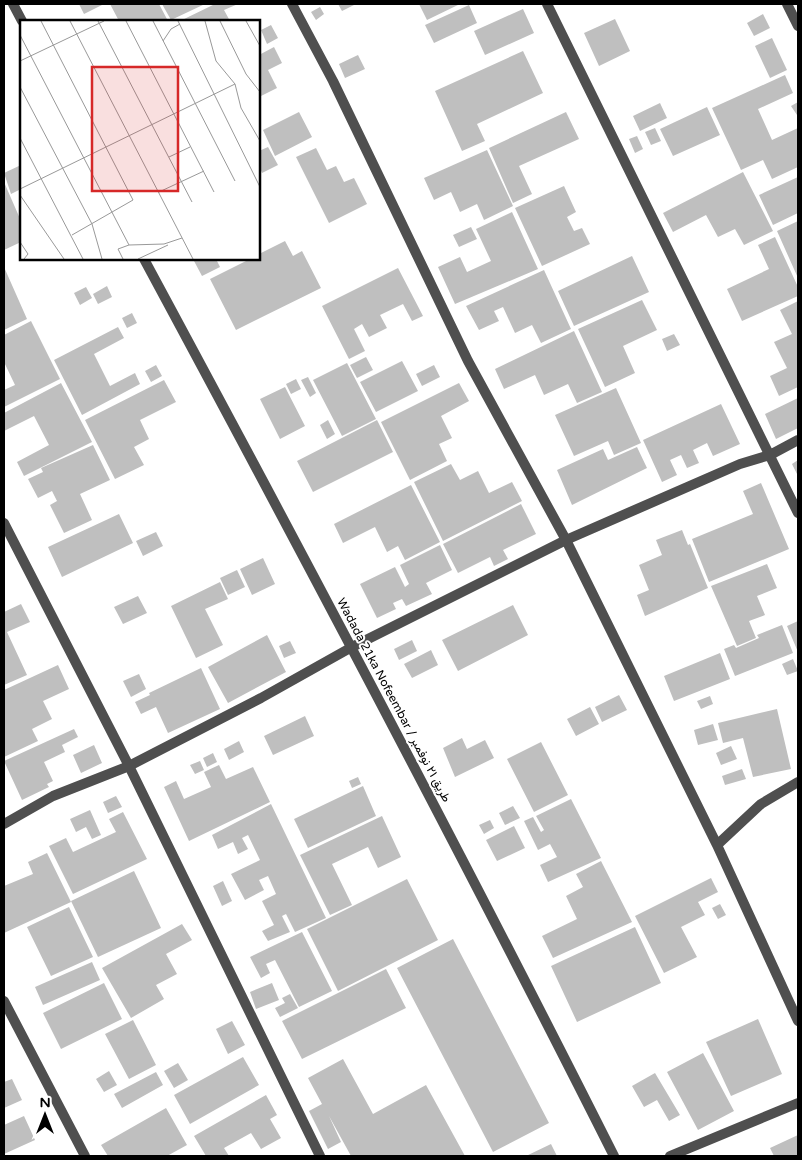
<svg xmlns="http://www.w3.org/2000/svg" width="802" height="1160" font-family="'Varela Round',Vazirmatn,sans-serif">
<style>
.building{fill:#bfbfbf}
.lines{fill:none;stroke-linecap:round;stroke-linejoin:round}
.minor{stroke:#4f4f4f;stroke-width:10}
.tertiary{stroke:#4f4f4f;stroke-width:10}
.labels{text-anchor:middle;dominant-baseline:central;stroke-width:4;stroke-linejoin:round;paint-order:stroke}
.street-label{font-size:12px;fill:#000;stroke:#fff}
.inset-road{fill:none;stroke:#999;stroke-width:1}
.view{fill:#d62828;fill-opacity:0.15;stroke:#d62828;stroke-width:2.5}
.inset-edge{fill:none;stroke:#000;stroke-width:2.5}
</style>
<rect width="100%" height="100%" fill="#fff"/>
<path class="building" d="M79,4H104L84,14Z
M110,4H159L168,21H119Z
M162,4H205L171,20Z
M215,4H238L224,10L230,21H180Z
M338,4H356L342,11Z
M419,4H460L427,20Z
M469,5L477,23L434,43L425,25Z
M320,7L324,14L316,20L311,12Z
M523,9L534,33L485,55L474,31Z
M763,14L770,28L754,36L747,23Z
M615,19L630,51L599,66L584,33Z
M271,25L278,38L267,44L261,30Z
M772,38L787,70L770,78L755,46Z
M274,47L282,63L268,70L277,88L259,97V55Z
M523,51L543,93L477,124L485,141L462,151L435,91Z
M358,55L365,69L345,78L339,64Z
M785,75L793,93L758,109L772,140L798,128V167L772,179L763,160L741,170L712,108Z
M798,102V114L797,115L791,106Z
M660,103L667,118L640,131L633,116Z
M707,107L720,135L673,156L660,129Z
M299,112L312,137L275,156L263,130Z
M566,112L579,139L519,166L532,194L513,203L489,148Z
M655,128L661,141L651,145L645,132Z
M637,136L643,149L635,153L629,139Z
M268,147L278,165L262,173L259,166V151Z
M316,148L327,170L336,166L344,182L354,178L367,204L329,223L296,157Z
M487,150L513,206L484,220L477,204L460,212L451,192L434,200L424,178Z
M21,165V189L11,194L4,173Z
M743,172L773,231L744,245L735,229L718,237L706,215L673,232L663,213Z
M798,177V213L773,225L759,195Z
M4,182L21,221V242L4,250Z
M564,186L576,212L567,217L574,231L582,228L590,244L542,266L515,208Z
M512,212L538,269L455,304L438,267L460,257L467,272L491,261L476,229Z
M798,221V278L777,231Z
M471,227L477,239L459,247L453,235Z
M775,237L798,287V296L742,321L727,289L769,269L758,245Z
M285,241L293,256L302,251L321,288L236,330L210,279L250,259H259V254Z
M632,256L649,292L574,326L558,291Z
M199,259H216L220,267L202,276L194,261Z
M4,267L27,319L4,330Z
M398,268L423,316L412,321L403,304L380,315L387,328L369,337L362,324L354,329L365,351L349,359L322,306Z
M544,270L571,329L541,343L532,325L515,333L503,307L494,311L499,321L479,330L466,306Z
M107,286L112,297L98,304L93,294Z
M86,287L92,298L80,305L74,293Z
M642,300L657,330L623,346L635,373L605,387L578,329Z
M798,301V387L779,396L770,376L787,368L774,342L792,334L780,310Z
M132,313L137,323L127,328L122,318Z
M31,321L60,379L4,407V390L15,385L4,362V335Z
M118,327L124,338L94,354L110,386L135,373L140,384L82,415L54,360Z
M574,331L602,392L577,403L568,384L544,395L535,375L504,389L495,369Z
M674,334L680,345L667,351L662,339Z
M366,357L373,370L357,378L350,365Z
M402,361L418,391L376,412L360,382Z
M347,363L376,419L342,436L313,380Z
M156,365L162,376L151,382L145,371Z
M434,365L440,377L422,386L416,374Z
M308,377L316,393L310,397L301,380Z
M296,379L301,389L291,394L286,384Z
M164,380L176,402L140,420L149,439L134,447L144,465L115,479L85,420Z
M61,383L92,442L24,476L17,462L49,445L34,416L4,431V413Z
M459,383L469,401L441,416L452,438L439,444L447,461L410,480L381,422Z
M285,387L305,426L280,439L260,399Z
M616,388L641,443L614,455L608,441L574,456L555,415Z
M798,398V428L776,439L765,414Z
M721,404L740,444L713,456L707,443L693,450L699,463L687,468L681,455L670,460L677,475L662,482L643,440Z
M328,420L335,434L327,439L320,425Z
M377,420L393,452L313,492L297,461Z
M93,445L110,480L80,494L92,520L64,533L50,505L57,501L52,491L38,498L28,479L43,472L41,468Z
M637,447L647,468L572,505L557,470L603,449L608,460Z
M798,460V476L792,464Z
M451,464L460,480L478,471L489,493L512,482L522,501L443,541L414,482Z
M761,483L789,549L709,582L692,539L753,514L743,491Z
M411,485L440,542L405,560L398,546L387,552L375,527L343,543L334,524Z
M521,504L536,534L503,550L508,559L494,566L490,557L458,573L443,544Z
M119,514L133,543L62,577L48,547Z
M682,530L688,545L690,544L708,588L645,616L637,595L649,590L639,565L662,555L656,540Z
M156,532L163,546L143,556L136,541Z
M440,545L452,570L426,583L432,594L406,606L402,599L393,603L396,609L377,618L360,584L395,567L405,587L409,584L400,565Z
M263,558L275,584L252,595L240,569Z
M767,564L777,588L757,596L765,615L749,621L756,638L737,646L711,586Z
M237,570L245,587L228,595L220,578Z
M220,582L228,599L205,609L223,645L196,658L171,606Z
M138,596L147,613L123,624L114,607Z
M21,604L30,622L7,632L27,675L4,685V612Z
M513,605L528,635L458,671L442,640Z
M798,621V652L787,626Z
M782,625L793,653L735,676L724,649L734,645L736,648L759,638L757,635Z
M267,635L286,672L228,703L208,667Z
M412,640L417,651L399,660L394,649Z
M290,641L296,653L284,658L279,646Z
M431,650L438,665L412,678L404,664Z
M720,653L730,679L674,701L664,676Z
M793,659L798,671L787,675L782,664Z
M58,665L69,689L43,701L52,719L32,729L38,741L4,757V690Z
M201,668L220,709L168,733L156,707L141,714L135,702L150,695L149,693Z
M139,674L146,689L131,697L123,681Z
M619,695L627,710L602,722L595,707Z
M710,696L713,704L701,709L697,701Z
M590,707L599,724L576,736L567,719Z
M777,709L791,769L753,777L743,738L723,743L718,723Z
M305,716L314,736L273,755L264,736Z
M713,724L718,740L698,745L694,730Z
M74,729L78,737L62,745L65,752L44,762L53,781L47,784L49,787L22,800L4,761Z
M462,738L467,749L485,740L494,758L455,777L443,748Z
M239,741L244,752L229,760L224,749Z
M541,742L568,795L534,812L507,759Z
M94,745L102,763L81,773L73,755Z
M731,746L737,759L721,765L716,753Z
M213,753L217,762L207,767L203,758Z
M200,761L204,770L195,774L190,765Z
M219,765L226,779L253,767L270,802L189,841L164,787L176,781L184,799L211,787L204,772Z
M742,769L746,779L725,785L722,776Z
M358,777L361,784L352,788L349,781Z
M363,786L376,816L308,848L294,819Z
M116,796L122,807L108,813L103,802Z
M571,799L601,858L548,882L540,865L557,857L550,844L538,850L524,821L533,817L541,832L544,830L536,816Z
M271,804L326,918L295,932L286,914L282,916L290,932L268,941L262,931L274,925L262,901L276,894L268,876L259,880L264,890L245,900L231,874L260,860L248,835L242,838L248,849L238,854L233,842L218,849L212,835Z
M513,806L520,818L505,825L499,813Z
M90,810L101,835L92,839L86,827L76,832L70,819Z
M123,812L147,859L73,894L49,846L66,838L73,852L116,832L109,819Z
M382,816L401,857L378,868L368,847L332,864L352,905L330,915L300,855Z
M490,820L494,828L484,834L479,825Z
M514,826L525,848L497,861L486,840Z
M47,853L71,902L4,933V886L33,874L28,862Z
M601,861L632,922L553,958L542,936L577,919L566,896L583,887L576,874Z
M134,871L161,928L98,957L71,901Z
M711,878L718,892L698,902L705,915L681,927L697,957L664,973L635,916Z
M407,879L438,940L338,991L307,929Z
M223,881L232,901L222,906L213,886Z
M720,904L726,915L718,919L712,908Z
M69,907L93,957L51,976L27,927Z
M182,924L192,940L166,954L177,974L156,985L164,999L131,1018L102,968Z
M635,927L661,983L577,1022L551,966Z
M302,932L332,991L299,1007L275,960L266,964L270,973L261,978L250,957Z
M453,939L549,1123L493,1152L397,968Z
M92,962L100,980L43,1005L35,987Z
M386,969L406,1008L302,1059L282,1021Z
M104,983L122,1019L61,1049L43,1013Z
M272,983L279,1000L256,1009L250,992Z
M290,994L298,1008L280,1017L275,1008L285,1003L282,998Z
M758,1019L782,1074L731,1096L706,1042Z
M133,1020L156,1065L129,1079L105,1034Z
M232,1021L245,1045L228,1054L216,1029Z
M703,1053L734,1111L698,1130L667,1072Z
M243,1057L259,1085L190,1124L174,1095Z
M343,1059L373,1114L426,1085L465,1156H351L329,1116L341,1142L328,1149L309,1111L322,1104L308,1078Z
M178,1063L188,1080L174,1088L164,1071Z
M109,1071L117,1085L104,1092L96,1079Z
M156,1072L163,1085L122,1108L114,1094Z
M655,1073L680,1115L669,1121L657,1100L644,1107L632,1086Z
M12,1079L22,1100L4,1108V1082Z
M266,1095L277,1115L270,1119L281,1138L261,1149L251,1133L224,1148L229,1156H206L194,1136Z
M166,1108L187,1145L167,1156H108L101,1145Z
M24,1116L35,1140L4,1154V1125Z
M798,1135V1156H774L770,1148Z
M551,1144L557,1156H526Z"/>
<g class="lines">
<path class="minor" d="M292,4L333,81L468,361L566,540L717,845L798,1021
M547,4L798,513
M787,4L798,26
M4,523L129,766L320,1156
M4,824L53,796L129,766L261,698L352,647L566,540L740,464L770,455L798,440
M717,845L761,804L798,782
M4,1001L85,1156
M670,1156L798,1103"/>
<path class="tertiary" d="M13,4L22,21
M144,259C304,556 462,854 614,1156"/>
</g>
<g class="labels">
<g class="street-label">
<text transform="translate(394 700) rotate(62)">Wadada 21ka Nofeembar / طريق ٢١ نوفمبر</text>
</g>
</g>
<g transform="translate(20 20)">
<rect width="240" height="240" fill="#fff"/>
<path class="inset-road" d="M21,1L113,180L52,215M50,1L173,239M78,1L172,182M106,1L194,172M133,1L215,161M158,1L240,167M185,1L196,41L215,64L221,88L240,121M200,1L226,54L240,72M226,1L240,26M0,15L109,225L144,224L162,218M143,21L151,9L160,4M0,41L84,1M0,67L72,204L82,239M0,118L63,239M149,137L170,127M0,169L215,64M139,172L184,151M0,175L44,239M0,222L8,234L4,239M103,239L98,229L109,225M118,239L148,225"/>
<path class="view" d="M72,47H158V171H72Z"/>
<rect width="240" height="240" class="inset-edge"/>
</g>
<rect width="802" height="1160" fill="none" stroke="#000000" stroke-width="10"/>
<g transform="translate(45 1115)" stroke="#ffffff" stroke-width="4" paint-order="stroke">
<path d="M0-4L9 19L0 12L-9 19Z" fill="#000000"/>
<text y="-8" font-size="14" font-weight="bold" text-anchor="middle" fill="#000000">N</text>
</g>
</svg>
